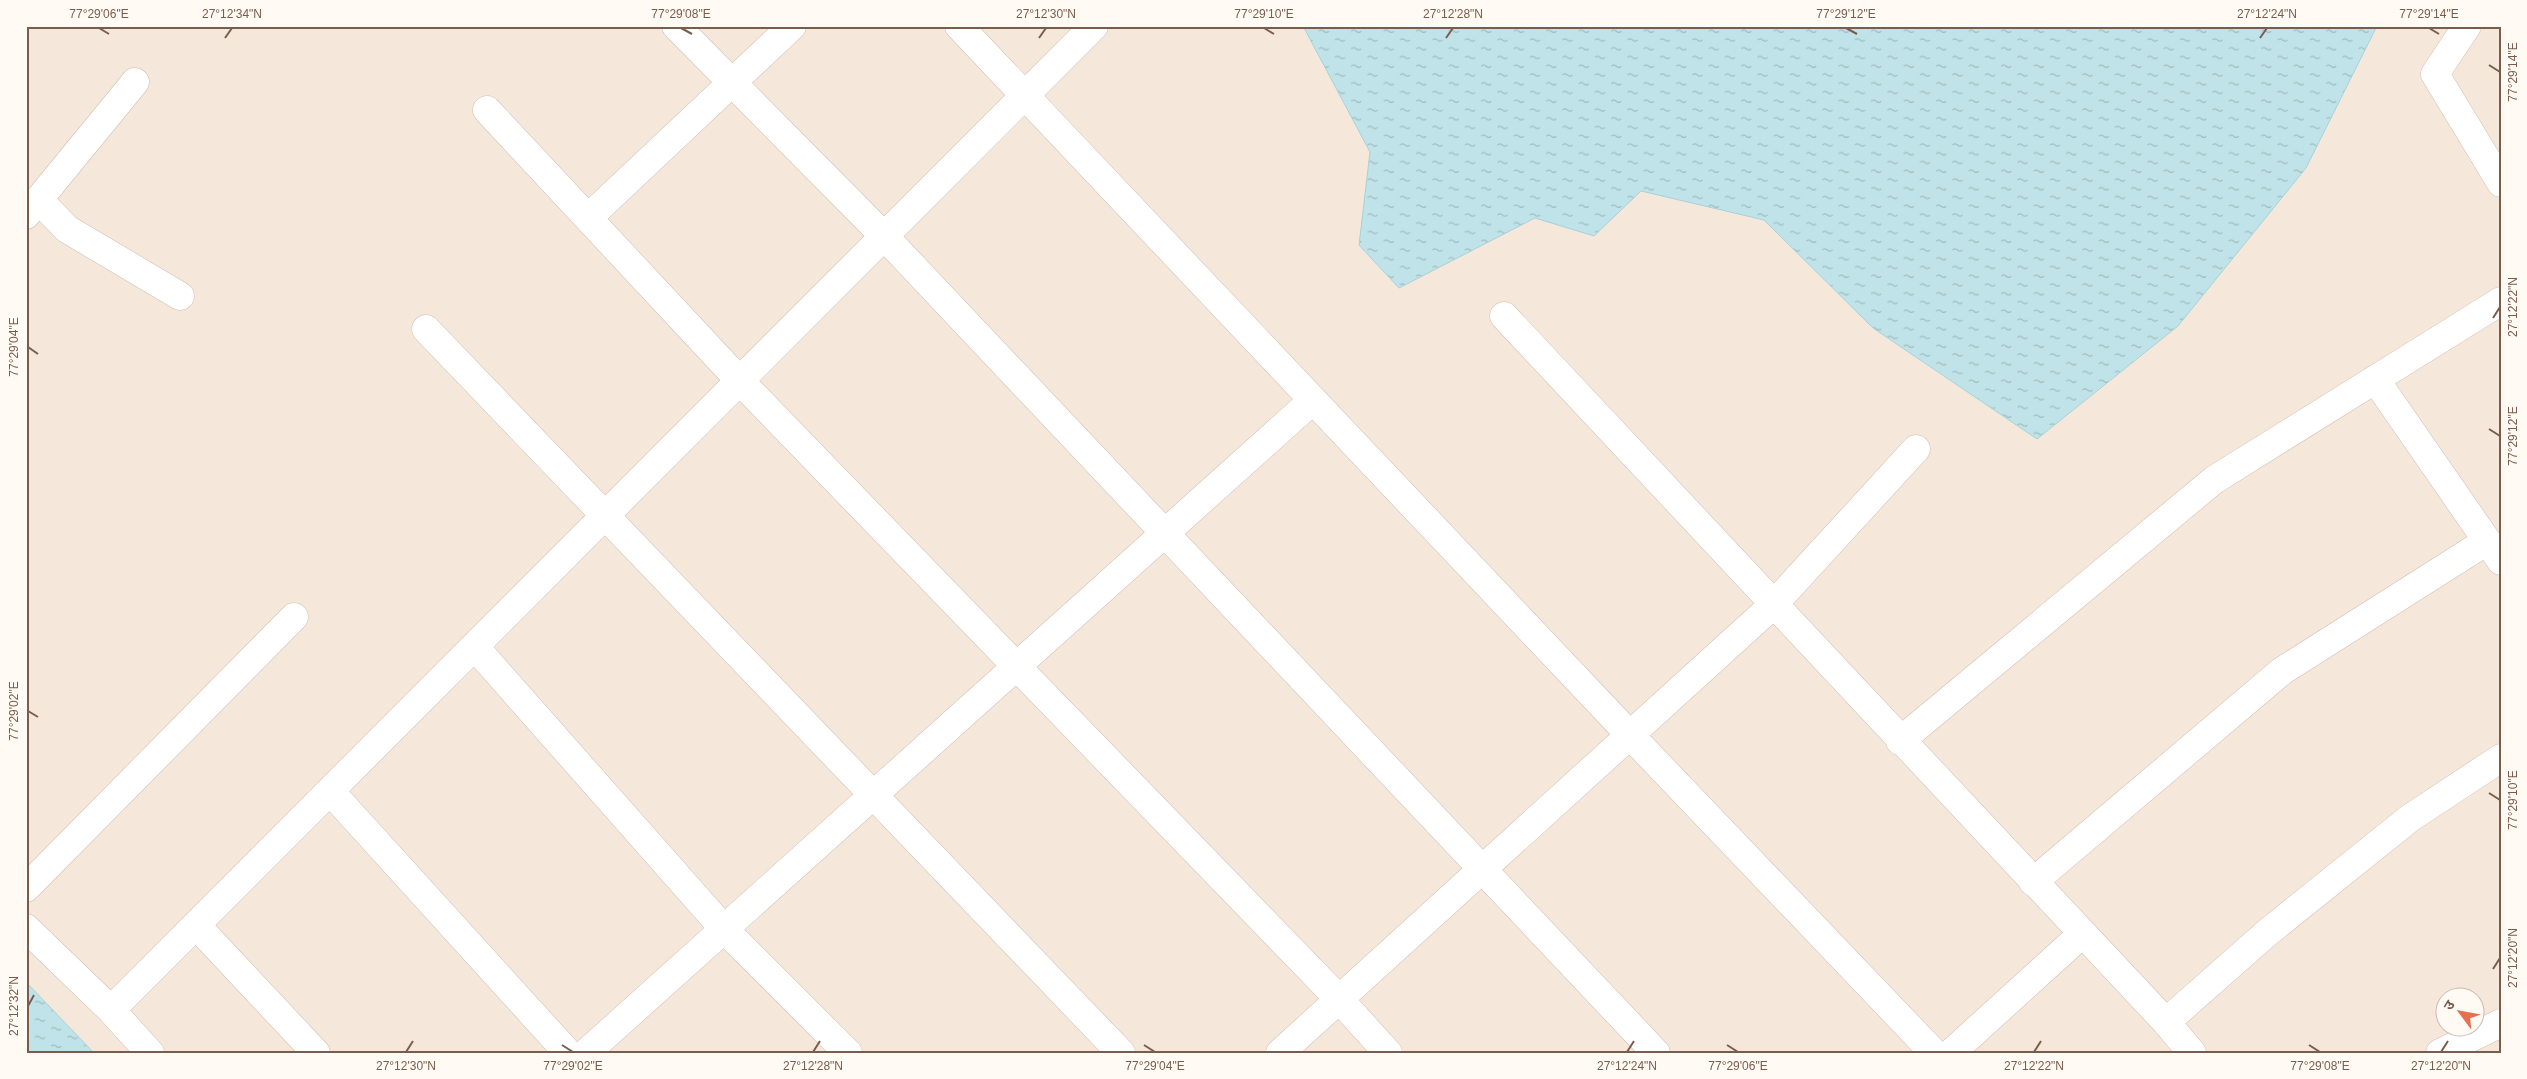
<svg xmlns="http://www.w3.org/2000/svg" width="2527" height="1079" font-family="Helvetica,'Noto Sans Devanagari',sans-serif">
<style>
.residential{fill:#f5e8da;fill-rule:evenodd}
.water{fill:url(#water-ripples);stroke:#a5d3da}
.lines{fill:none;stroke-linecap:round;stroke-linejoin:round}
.minor-casing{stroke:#d1beb0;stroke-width:29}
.minor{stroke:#fff;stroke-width:28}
.ticks{fill:none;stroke:#7a5c4d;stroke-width:2}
.neatline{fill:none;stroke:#7a5c4d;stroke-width:2}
.ticks-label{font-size:12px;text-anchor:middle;fill:#7a5c4d}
</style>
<defs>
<pattern id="water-ripples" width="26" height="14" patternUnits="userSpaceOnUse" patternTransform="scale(1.25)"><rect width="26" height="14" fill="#bfe3e8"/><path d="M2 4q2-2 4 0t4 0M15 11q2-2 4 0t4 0" fill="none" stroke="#a0bbbe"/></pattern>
</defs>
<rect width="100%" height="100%" fill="#fdf6ec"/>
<path class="residential" d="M26,26H2501V1053H26ZM2444,996H2474V1026H2444Z"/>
<path class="water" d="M1303,26H2377L2306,168L2178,326L2037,439L1873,328L1764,220L1641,191L1594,236L1535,218L1399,288L1359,245L1370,152Z
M26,982L94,1053H26Z"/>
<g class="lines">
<defs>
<path id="minor" d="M676,26L885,237L1656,1053
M959,26L1630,735L1934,1053
M2467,26L2435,74L2501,183
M487,110L740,381L1339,999L1388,1053
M40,201L67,229L180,296
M26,215L135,82
M588,218L792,26
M1504,316L2166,1022L2192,1053
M426,329L1121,1053
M2375,379L2501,561
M475,647L724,929L848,1053
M1900,741L2214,480L2501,301
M330,791L568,1053
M2033,882L2282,671L2487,541
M26,888L294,617
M196,925L316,1053
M26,928L111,1010L150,1053
M111,1010L1094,26
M2166,1022L2268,932L2410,818L2501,758
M586,1053L1313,400
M1280,1053L1773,605L1916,449
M1951,1053L2082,934
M2440,1053L2501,1023"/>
</defs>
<use href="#minor" class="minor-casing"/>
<use href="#minor" class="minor"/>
</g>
<path class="ticks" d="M99,28L109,34M681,28L692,34M1264,28L1274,34M1846,28L1857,34M2429,28L2439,34M225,38L232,28M1039,38L1046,28M1446,38L1453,28M2260,38L2267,28M2489,65L2500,72M2493,318L2500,307M28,347L38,354M2489,429L2500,436M28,711L38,717M2489,793L2500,800M2493,969L2500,958M28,1006L34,995M562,1045L573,1052M1144,1045L1155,1052M1727,1045L1738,1052M2309,1045L2320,1052M406,1052L413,1041M813,1052L820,1041M1627,1052L1634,1041M2034,1052L2041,1041M2441,1052L2448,1041"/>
<rect width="2527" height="1079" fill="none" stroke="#fffaf3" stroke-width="55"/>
<g transform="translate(2460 1012) rotate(302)"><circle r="24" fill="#fffaf3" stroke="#cabbb1"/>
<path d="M0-4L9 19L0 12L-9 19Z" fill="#e76f51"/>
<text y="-8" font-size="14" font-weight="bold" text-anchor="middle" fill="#7a5c4d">उ</text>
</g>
<rect x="28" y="28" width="2472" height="1024" class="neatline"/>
<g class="ticks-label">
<text x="99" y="18">77°29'06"E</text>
<text x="232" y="18">27°12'34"N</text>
<text x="681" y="18">77°29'08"E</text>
<text x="1046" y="18">27°12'30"N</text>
<text x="1264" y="18">77°29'10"E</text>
<text x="1453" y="18">27°12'28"N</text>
<text x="1846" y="18">77°29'12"E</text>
<text x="2267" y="18">27°12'24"N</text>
<text x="2429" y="18">77°29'14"E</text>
<text transform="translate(2513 72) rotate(-90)" y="4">77°29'14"E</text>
<text transform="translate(2513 307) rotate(-90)" y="4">27°12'22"N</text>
<text transform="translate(14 347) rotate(-90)" y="4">77°29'04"E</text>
<text transform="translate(2513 436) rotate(-90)" y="4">77°29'12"E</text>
<text transform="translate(14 711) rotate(-90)" y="4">77°29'02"E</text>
<text transform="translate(2513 800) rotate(-90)" y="4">77°29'10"E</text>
<text transform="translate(2513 958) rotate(-90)" y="4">27°12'20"N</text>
<text transform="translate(14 1006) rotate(-90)" y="4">27°12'32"N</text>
<text x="406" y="1070">27°12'30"N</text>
<text x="573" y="1070">77°29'02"E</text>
<text x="813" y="1070">27°12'28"N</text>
<text x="1155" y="1070">77°29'04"E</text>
<text x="1627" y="1070">27°12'24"N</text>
<text x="1738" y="1070">77°29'06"E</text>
<text x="2034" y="1070">27°12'22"N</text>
<text x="2320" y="1070">77°29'08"E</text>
<text x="2441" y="1070">27°12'20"N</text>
</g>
</svg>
